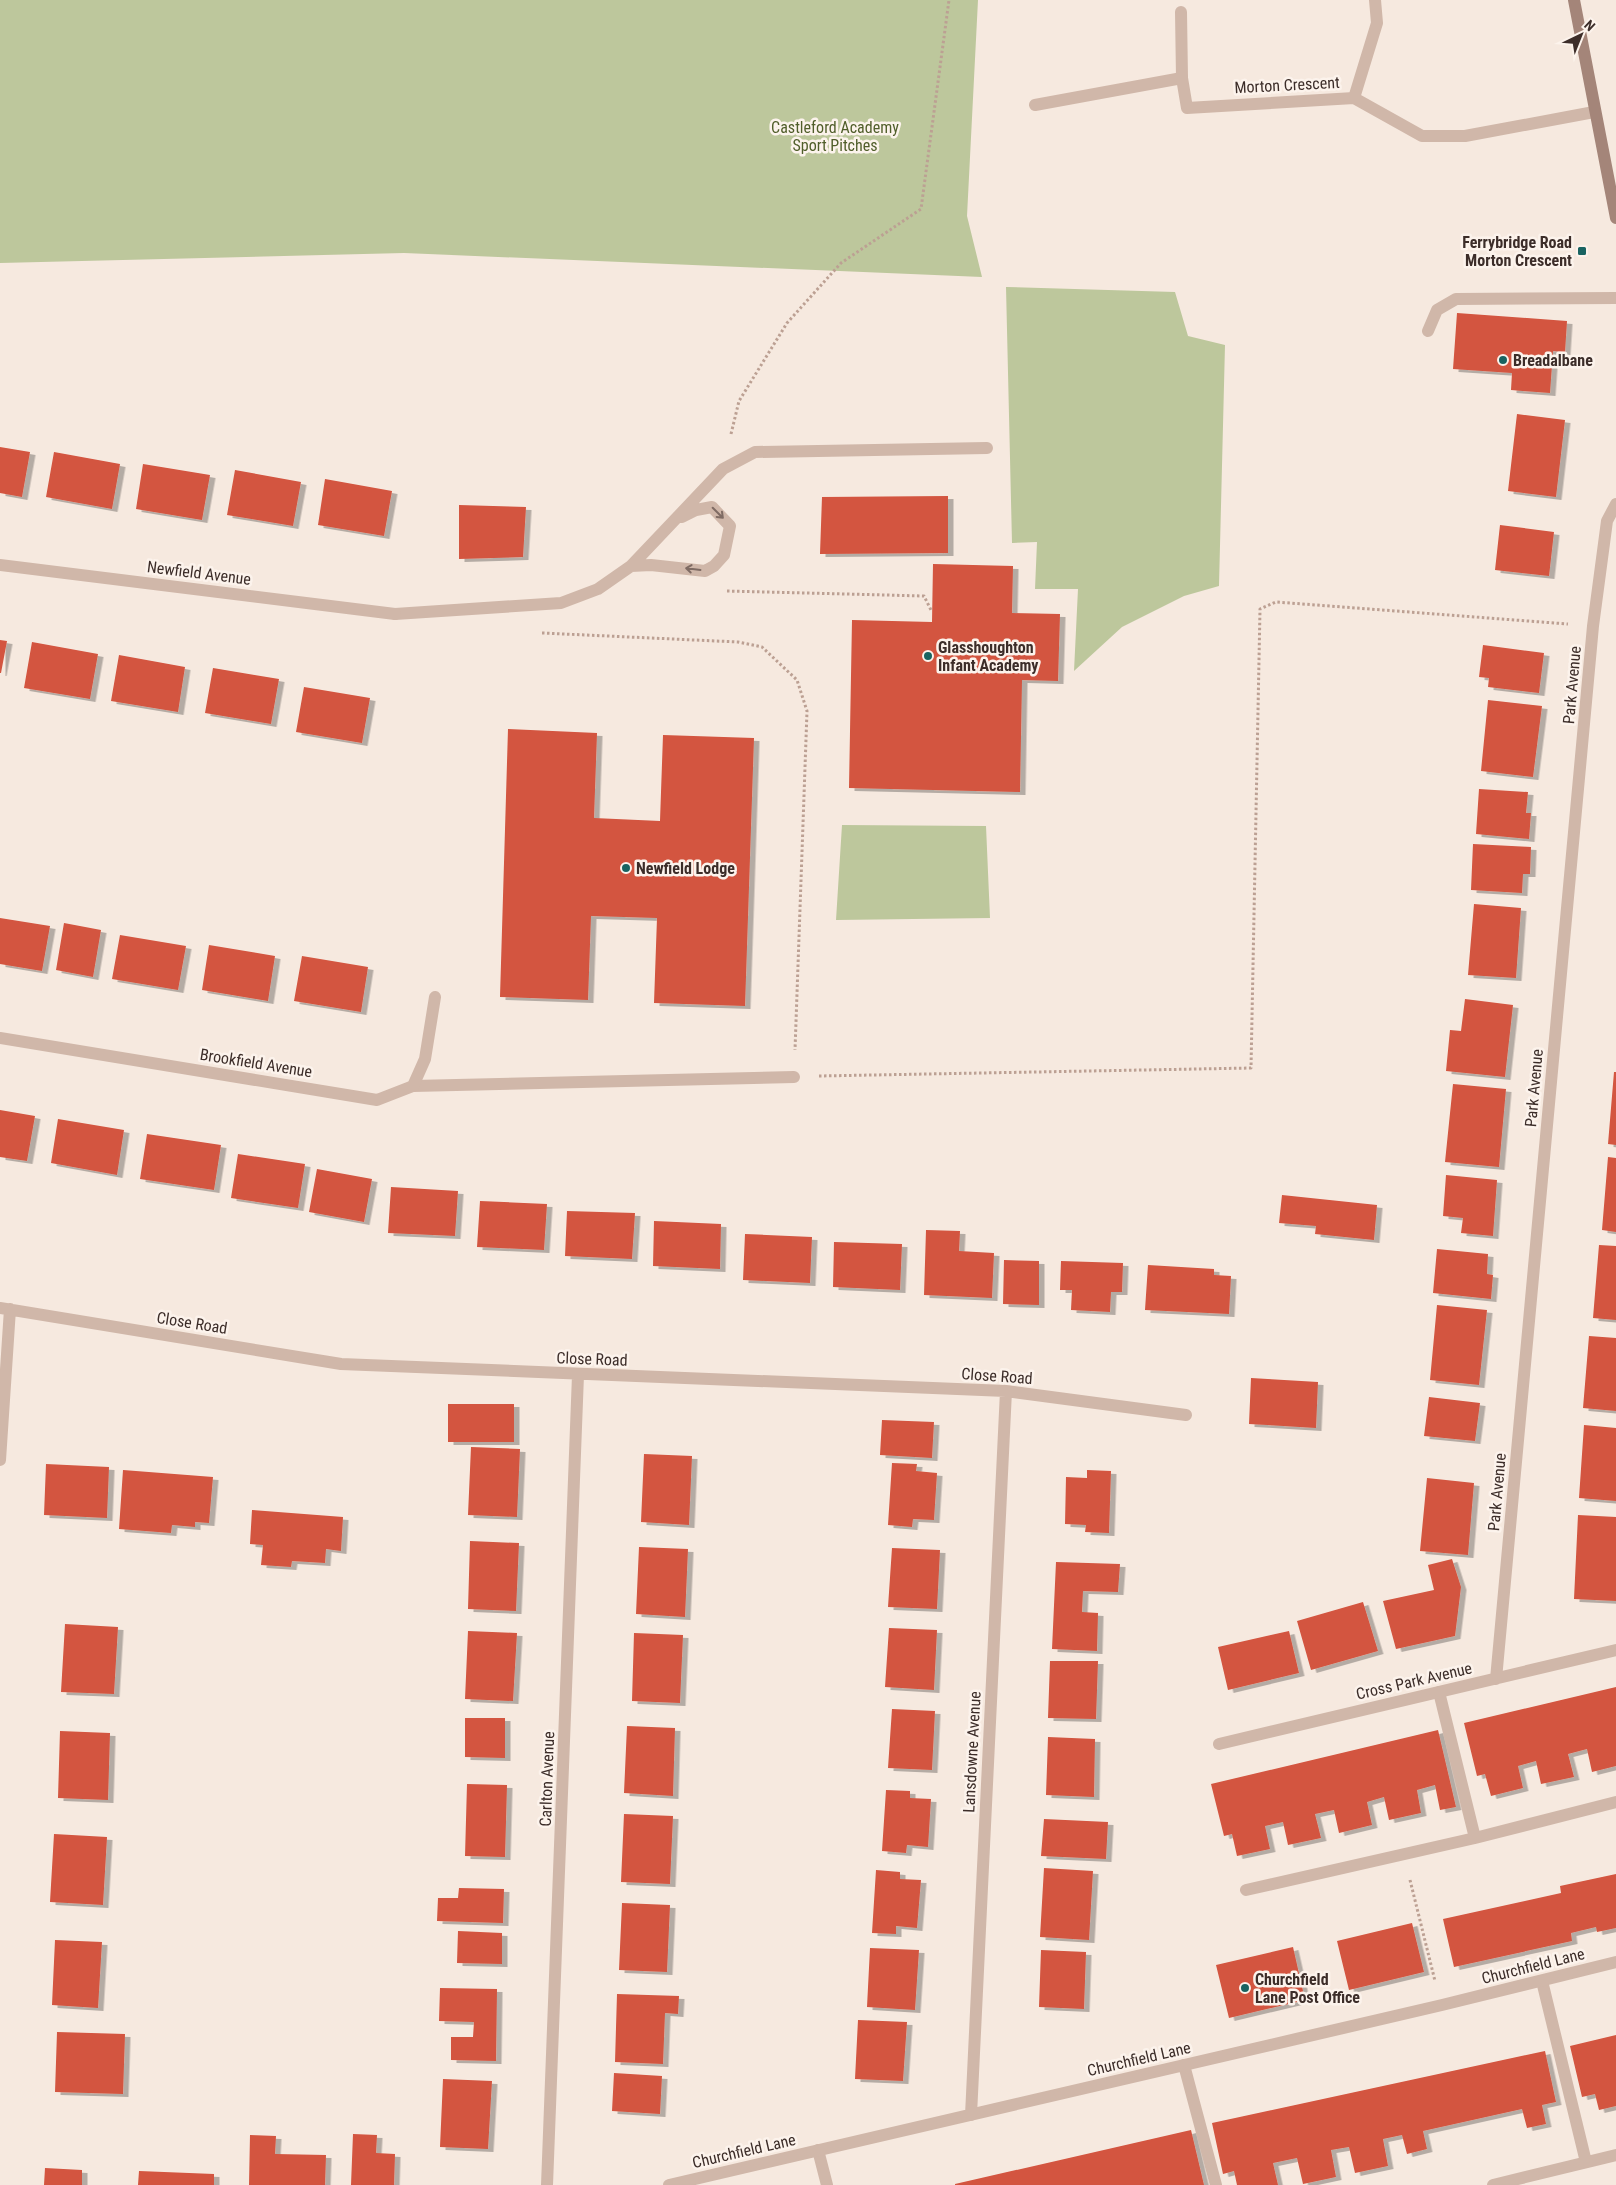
<svg xmlns="http://www.w3.org/2000/svg" width="1616" height="2185" font-family="'Roboto Condensed',sans-serif">
<style>
.green{fill:#bdc79c}
.building{fill:#d3543f;filter:url(#shadow)}
.lines{fill:none;stroke-linecap:round;stroke-linejoin:round}
.path{stroke:#bca093;stroke-width:3;stroke-dasharray:2.5 2.5;stroke-linecap:butt}
.lane{stroke:#d0b7a9;stroke-width:12}
.street{stroke:#d0b7a9;stroke-width:12}
.secondary{stroke:#a48579;stroke-width:12}
.oneway{stroke:#7f6b63}
.poi-dot{fill:#196361;stroke:#fcf3ec;stroke-width:2}
.labels{text-anchor:middle;dominant-baseline:central;stroke-width:5;stroke-linejoin:round;paint-order:stroke}
.street-label{font-size:16px;fill:#3c2d29;stroke:#fcf3ec}
.park-label{font-size:16px;fill:#505e2a;stroke:#fcf3ec}
.poi-label{font-size:16px;font-weight:bold;fill:#3c2d29;stroke:#fcf3ec;text-anchor:start}
</style>
<defs>
<filter id="shadow"><feDropShadow dx="5.5" dy="3" stdDeviation="0" flood-color="#0004"/></filter>
</defs>
<rect width="100%" height="100%" fill="#f6e9df"/>
<path class="green" d="M0,0H978L967,216L982,277L404,253L0,263Z
M1006,287L1175,292L1188,336L1225,345L1219,586L1184,596L1122,627L1074,671L1078,589H1035L1037,542L1012,543Z
M842,825L986,826L990,918L836,920Z"/>
<path class="building" d="M1457,313L1567,321L1565,352L1553,351L1550,393L1511,390L1512,373L1453,369Z
M1517,414L1565,420L1556,497L1508,491Z
M0,447L30,452L22,497L0,493Z
M54,452L120,464L112,509L46,497Z
M143,464L210,475L202,520L136,509Z
M235,470L301,482L293,526L227,515Z
M325,479L392,491L384,536L318,525Z
M948,496V553L820,554L822,497Z
M459,505L526,507L523,557L459,559Z
M1500,525L1554,532L1549,576L1495,570Z
M933,564L1013,566L1012,613L1060,614L1058,681L1022,680L1020,792L849,788L852,620L932,622Z
M0,640L7,641L1,673H0Z
M32,642L98,654L90,699L24,688Z
M1483,645L1544,653L1539,693L1488,687L1489,678L1479,677Z
M119,655L185,667L178,712L111,701Z
M213,668L279,679L271,724L205,713Z
M304,687L370,698L362,743L296,732Z
M1488,700L1542,706L1533,777L1481,771Z
M508,729L597,733L594,818L660,821L663,735L754,738L745,1006L654,1003L657,918L591,916L588,1000L500,997Z
M1479,789L1528,792L1526,813H1531L1529,839L1476,834Z
M1473,844L1531,847L1530,874H1523L1522,893L1471,890Z
M1474,904L1521,908L1516,978L1468,975Z
M0,918L50,926L42,971L0,964Z
M64,923L101,930L93,977L56,970Z
M120,935L186,946L178,990L112,979Z
M209,945L275,956L268,1001L202,990Z
M302,956L368,967L361,1012L294,1001Z
M1465,999L1513,1005L1505,1077L1446,1071L1450,1030L1461,1031Z
M1614,1072H1616V1145L1608,1144Z
M1453,1084L1506,1089L1499,1167L1445,1162Z
M0,1110L35,1116L27,1161L0,1157Z
M58,1119L124,1130L117,1175L51,1163Z
M147,1134L221,1145L214,1190L140,1179Z
M238,1154L305,1164L298,1208L231,1198Z
M1608,1157L1616,1158V1232L1602,1230Z
M317,1169L372,1179L364,1222L309,1212Z
M1446,1175L1497,1180L1493,1236L1461,1233L1463,1218L1443,1216Z
M391,1187L458,1191L455,1236L388,1233Z
M1282,1195L1377,1205L1374,1240L1315,1234L1316,1226L1279,1223Z
M480,1201L547,1204L544,1250L477,1247Z
M567,1211L635,1213L632,1259L565,1256Z
M654,1221L721,1224L720,1269L653,1266Z
M926,1230L960,1231L959,1251L994,1253L992,1298L924,1295Z
M745,1234L812,1237L810,1283L743,1280Z
M834,1242L902,1244L900,1290L833,1287Z
M1599,1245L1616,1246V1320L1593,1318Z
M1437,1249L1488,1254L1487,1274L1493,1275L1491,1299L1433,1293Z
M1004,1260L1039,1261V1305L1003,1304Z
M1061,1261L1123,1263L1122,1292H1111L1110,1312L1071,1310L1072,1290H1060Z
M1148,1265L1214,1269V1275L1231,1276L1229,1314L1145,1310Z
M1437,1305L1487,1310L1479,1385L1430,1380Z
M1589,1336L1616,1338V1411L1583,1408Z
M1251,1378L1318,1382L1316,1428L1249,1424Z
M1429,1397L1480,1403L1475,1441L1424,1436Z
M448,1404H514V1442H448Z
M882,1420L934,1422L932,1458L880,1455Z
M1584,1425L1616,1428V1501L1579,1498Z
M471,1447L520,1449L517,1517L468,1515Z
M644,1454L692,1456L689,1525L641,1522Z
M892,1463L917,1464L916,1471L937,1473L934,1520L913,1519L912,1527L888,1525Z
M46,1464L109,1467L107,1518L44,1515Z
M123,1470L213,1477L209,1523L195,1522V1527L172,1525L171,1533L119,1529Z
M1087,1470L1111,1471L1109,1533L1085,1532L1086,1525L1065,1524L1066,1477L1087,1478Z
M1427,1478L1474,1483L1468,1555L1420,1551Z
M252,1510L343,1517L341,1551L326,1549L325,1563L292,1561L291,1567L261,1565L263,1545L250,1544Z
M1578,1515L1616,1517V1601L1574,1599Z
M470,1541L519,1543L516,1611L468,1609Z
M639,1547L688,1549L685,1617L636,1614Z
M892,1548L940,1550L937,1609L888,1607Z
M1452,1559L1461,1587L1455,1636L1396,1649L1383,1601L1434,1590L1428,1565Z
M1056,1562L1120,1564L1118,1592L1083,1591L1082,1612L1098,1613L1097,1651L1052,1649Z
M1363,1602L1378,1651L1311,1670L1297,1621Z
M65,1624L118,1627L114,1694L61,1692Z
M889,1628L937,1630L934,1690L885,1687Z
M468,1631L517,1633L513,1701L465,1699Z
M1289,1631L1299,1673L1228,1690L1218,1647Z
M634,1633L683,1635L680,1703L632,1701Z
M1050,1661H1098L1096,1719L1048,1718Z
M1616,1687V1766L1592,1772L1587,1749L1568,1754L1574,1777L1541,1784L1536,1761L1518,1766L1523,1788L1491,1796L1485,1774L1477,1776L1464,1723Z
M892,1709L935,1711L932,1770L888,1768Z
M465,1718H505V1758L465,1757Z
M627,1726L675,1728L673,1796L624,1793Z
M1438,1730L1456,1807L1440,1810L1435,1785L1417,1790L1421,1813L1389,1820L1384,1797L1367,1802L1372,1825L1339,1833L1334,1810L1315,1814L1321,1838L1288,1845L1283,1822L1265,1826L1270,1849L1237,1856L1232,1834L1224,1836L1211,1784Z
M60,1731L110,1733L108,1800L58,1798Z
M1048,1737L1095,1739L1094,1797L1046,1795Z
M467,1784L507,1785L505,1857L465,1856Z
M886,1790L910,1791V1798L931,1799L928,1847L907,1845L906,1853L882,1851Z
M624,1814L673,1816L670,1884L621,1882Z
M1044,1819L1108,1822L1106,1859L1041,1856Z
M54,1834L107,1837L103,1905L50,1902Z
M1044,1868L1093,1871L1089,1940L1040,1937Z
M876,1870L900,1872V1879L921,1880L917,1928L896,1926V1934L872,1933Z
M1616,1874V1928L1597,1932L1596,1927L1571,1933L1572,1941L1454,1967L1443,1919L1561,1893L1560,1886Z
M459,1888L504,1889L503,1923L437,1921L438,1898H458Z
M622,1903L670,1905L667,1972L619,1970Z
M1412,1923L1424,1972L1349,1990L1337,1941Z
M458,1931L502,1933V1964L457,1963Z
M55,1940L102,1942L98,2008L52,2005Z
M1293,1947L1305,2000L1229,2018L1216,1965Z
M870,1948L919,1950L915,2010L867,2007Z
M1041,1950L1086,1952L1084,2009L1039,2007Z
M440,1988L497,1989L496,2061L451,2060V2037H473L474,2022L439,2021Z
M617,1994L679,1996L678,2014L665,2013L663,2064L615,2062Z
M858,2020L907,2022L903,2081L855,2079Z
M57,2032L125,2034L123,2094L55,2092Z
M1616,2035V2106L1599,2110L1595,2094L1582,2097L1570,2046Z
M1545,2051L1556,2102L1542,2105L1546,2124L1527,2128L1522,2109L1423,2131L1427,2149L1407,2154L1402,2135L1383,2139L1388,2166L1355,2173L1349,2147L1331,2150L1336,2177L1303,2184L1297,2158L1273,2163L1278,2185H1237L1234,2171L1223,2174L1212,2123Z
M614,2073L662,2076L660,2114L612,2111Z
M443,2079L492,2081L488,2149L440,2147Z
M1191,2130L1204,2185H955V2184Z
M353,2134L377,2135L376,2153L395,2154L394,2185H351Z
M250,2135L276,2136L275,2154L326,2155L325,2185H249Z
M45,2168L82,2170V2185H44Z
M139,2171L214,2174V2185H138Z"/>
<g class="lines">
<path class="path" d="M731,434L739,401L787,323L841,263L921,209L949,0
M727,591L924,596L932,612
M542,633L738,642L762,647L797,680L807,711L795,1050
M819,1076L1251,1068L1260,609L1276,602L1568,624
M1410,1880L1435,1981"/>
<path class="lane" d="M1035,105L1182,78
M1428,331L1437,310L1456,299L1616,298
M631,566L651,565L705,571L714,566L724,555L730,526L712,507L696,510L682,517
M395,614L561,603L598,589L631,566L723,469L755,452L987,448
M413,1086L794,1077
M1439,1692L1475,1838L1616,1802
M1246,1890L1475,1838
M1542,1981L1586,2162
M1184,2065L1216,2185
M818,2150L827,2185
M1493,2185L1616,2155"/>
<path class="street" d="M1181,12L1182,78L1187,108L1354,98L1422,136H1465L1594,112
M1354,98L1377,23L1375,0
M0,565L395,614
M0,1038L377,1100L413,1086L425,1059L435,997
M0,1308L341,1364L1006,1391L1186,1415
M0,1460L10,1309
M1496,1679L1593,626L1607,521L1616,504
M1219,1744L1616,1650
M971,2115L1006,1391
M547,2185L578,1375
M669,2185L1442,2005L1616,1962"/>
<path class="secondary" d="M1574,0L1616,218"/>
</g>
<defs><path id="oneway-shaft" d="M-6 0H5M1.5-3L5.5 0L1.5 3" fill="none" stroke-width="1.6" stroke-linecap="round" stroke-linejoin="round" transform="scale(1.25)"/></defs>
<g class="oneway">
<use href="#oneway-shaft" transform="translate(718 513) rotate(45)"/>
<use href="#oneway-shaft" transform="translate(693 569) rotate(-173)"/>
</g>
<g class="poi-dot">
<rect x="1577" y="246" width="10" height="10" rx="2.5"/>
<circle cx="1503" cy="360" r="5"/>
<circle cx="928" cy="656" r="5"/>
<circle cx="626" cy="868" r="5"/>
<circle cx="1245" cy="1988" r="5"/>
</g>
<g class="labels">
<g class="street-label">
<text transform="translate(1287 85) rotate(-3)">Morton Crescent</text>
<text transform="translate(199 573) rotate(7)">Newfield Avenue</text>
<text transform="translate(1572 685) rotate(-85)">Park Avenue</text>
<text transform="translate(256 1063) rotate(9)">Brookfield Avenue</text>
<text transform="translate(1534 1088) rotate(-85)">Park Avenue</text>
<text transform="translate(192 1323) rotate(9)">Close Road</text>
<text transform="translate(592 1359) rotate(2)">Close Road</text>
<text transform="translate(997 1376) rotate(4)">Close Road</text>
<text transform="translate(1497 1492) rotate(-85)">Park Avenue</text>
<text transform="translate(1414 1681) rotate(-13)">Cross Park Avenue</text>
<text transform="translate(972 1752) rotate(-87)">Lansdowne Avenue</text>
<text transform="translate(547 1779) rotate(-88)">Carlton Avenue</text>
<text transform="translate(1533 1966) rotate(-14)">Churchfield Lane</text>
<text transform="translate(1139 2059) rotate(-13)">Churchfield Lane</text>
<text transform="translate(744 2151) rotate(-13)">Churchfield Lane</text>
</g>
<g class="park-label">
<text x="835" y="127">Castleford Academy<tspan x="835" dy="18">Sport Pitches</tspan></text>
</g>
<g class="poi-label">
<text x="1572" y="242" text-anchor="end">Ferrybridge Road<tspan x="1572" dy="18">Morton Crescent</tspan></text>
<text x="1513" y="360">Breadalbane</text>
<text x="938" y="647">Glasshoughton<tspan x="938" dy="18">Infant Academy</tspan></text>
<text x="636" y="868">Newfield Lodge</text>
<text x="1255" y="1979">Churchfield<tspan x="1255" dy="18">Lane Post Office</tspan></text>
</g>
</g>
<g transform="translate(1581 35) rotate(43)" stroke="#fcf3ec" stroke-width="4" paint-order="stroke">
<path d="M0-4L9 19L0 12L-9 19Z" fill="#3c2d29"/>
<text y="-8" font-size="14" font-weight="bold" text-anchor="middle" fill="#3c2d29">N</text>
</g>
</svg>
